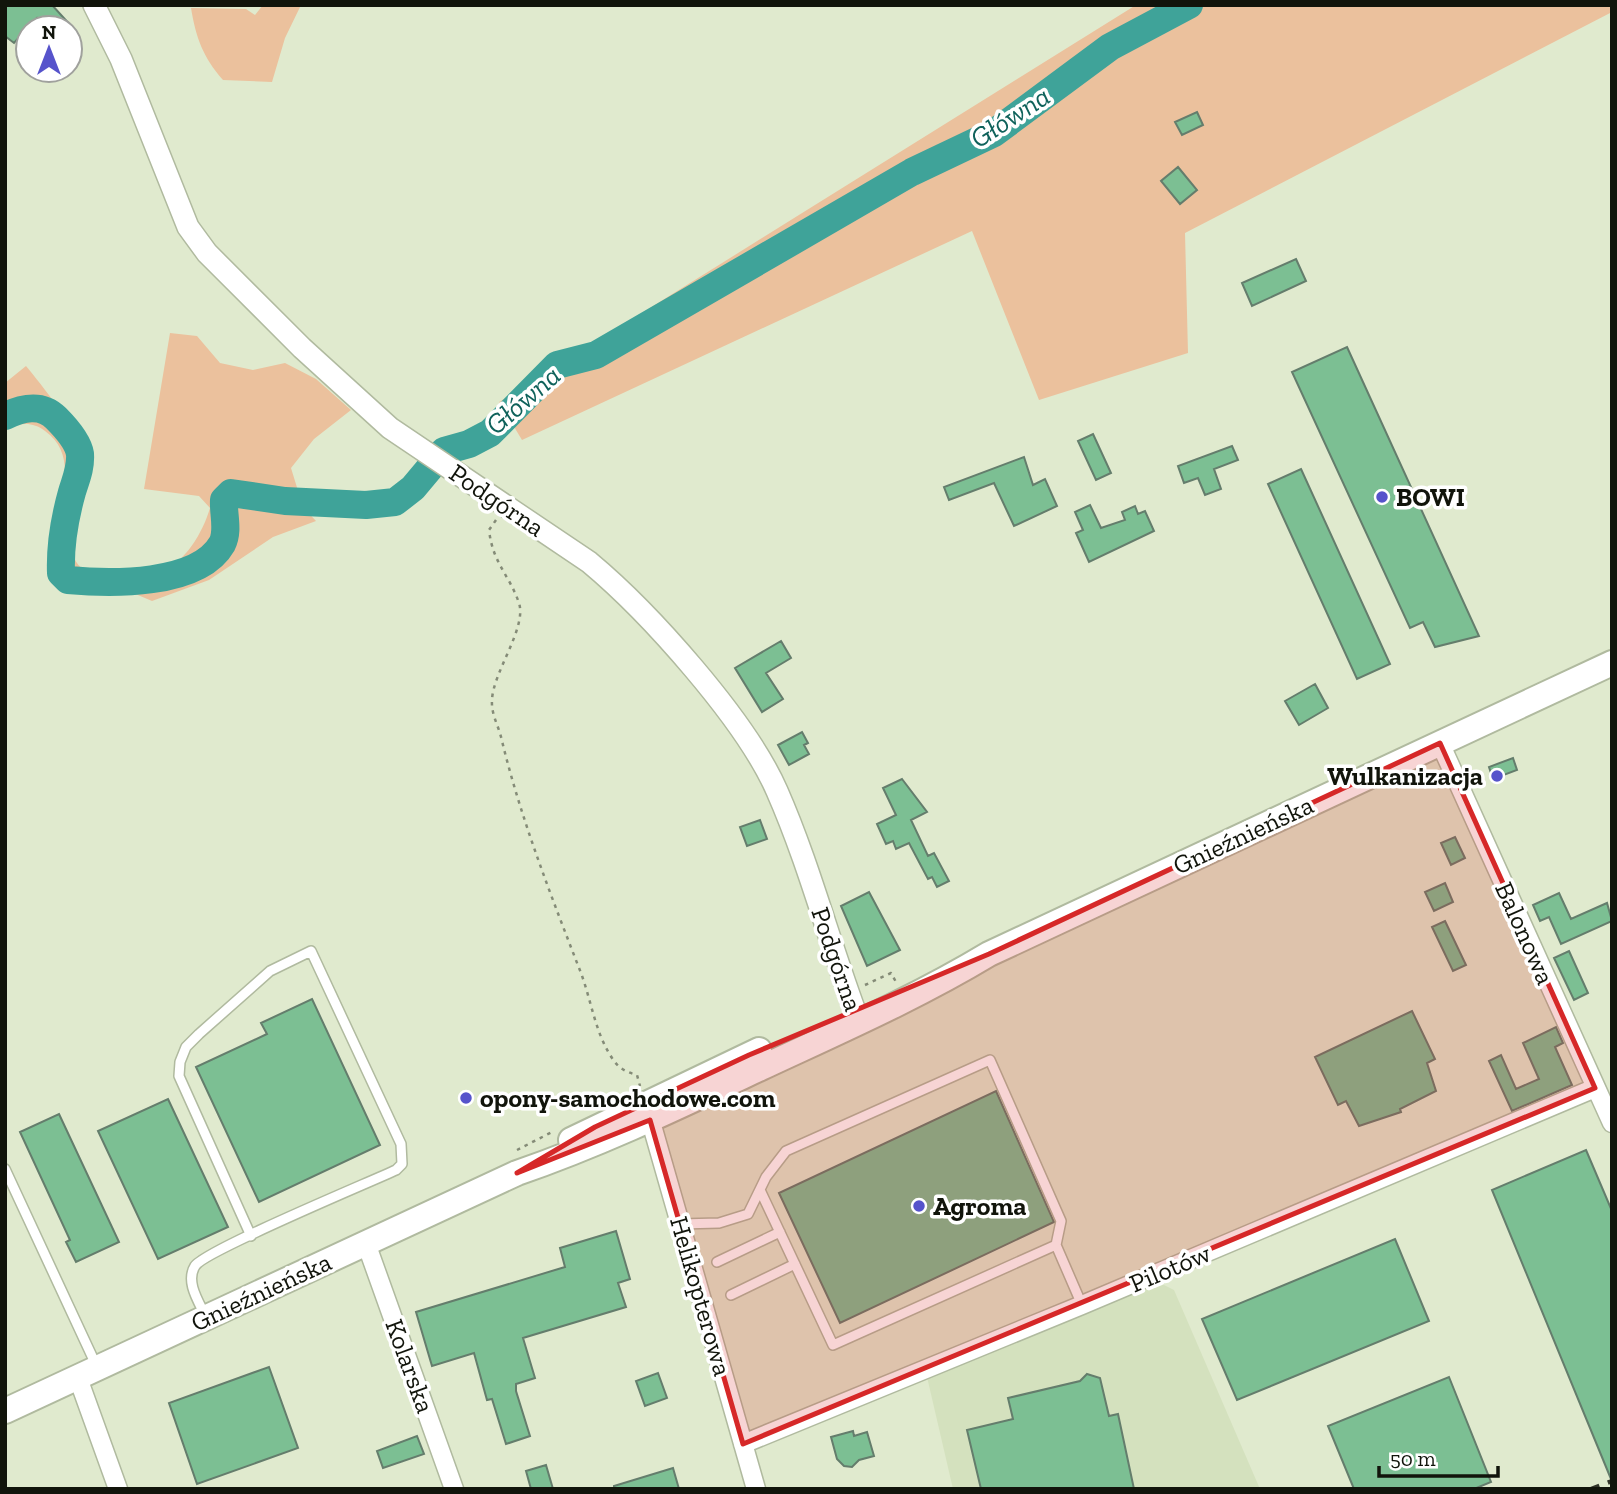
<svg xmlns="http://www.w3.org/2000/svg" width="1617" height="1494" font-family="'Zilla Slab',serif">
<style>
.built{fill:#d4e1be}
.green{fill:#ebc19d}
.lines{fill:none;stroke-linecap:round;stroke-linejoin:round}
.river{stroke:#3fa399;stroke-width:28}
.building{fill:#7cbf93;stroke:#647d6c;stroke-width:2}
.service-casing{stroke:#b0ba9f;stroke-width:12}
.minor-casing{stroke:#b0ba9f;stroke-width:21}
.tertiary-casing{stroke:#b0ba9f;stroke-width:24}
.secondary-casing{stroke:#b0ba9f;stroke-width:28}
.path{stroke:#848b77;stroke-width:2.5;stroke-dasharray:3.5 5;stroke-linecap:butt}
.service{stroke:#fff;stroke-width:9}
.minor{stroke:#fff;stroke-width:18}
.tertiary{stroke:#fff;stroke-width:21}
.secondary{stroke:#fff;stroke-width:24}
.rail{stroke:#313529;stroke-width:4.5;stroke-dasharray:9 9;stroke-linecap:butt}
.marked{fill:#d62828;fill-opacity:0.2;stroke:#d62828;stroke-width:5;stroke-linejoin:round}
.poi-dot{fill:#5653cb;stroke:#fff;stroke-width:2.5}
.labels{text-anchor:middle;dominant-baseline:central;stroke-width:7;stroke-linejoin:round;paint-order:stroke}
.poi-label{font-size:26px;font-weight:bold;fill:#11140b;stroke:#fff;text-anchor:start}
.street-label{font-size:26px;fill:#11140b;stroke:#fff}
.water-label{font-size:28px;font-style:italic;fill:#0f625b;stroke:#fff}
</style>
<rect width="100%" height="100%" fill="#e0eace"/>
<path class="built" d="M1154,1280L1174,1290L1260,1489H953L927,1377Z"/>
<path class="green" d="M263,5H301L285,38L272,82L223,80C203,57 196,38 191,8L246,9L255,15Z
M1136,5H1612V12L1185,233L1188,353L1039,400L972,231L522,440L499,402Z
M170,333L197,336L220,363L253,370L285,363L316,379L351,410L314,439L291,468L303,507L316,521L273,537L209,580L152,601L126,590L60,586L51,574C52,558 53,542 56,526C61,492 78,455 45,431C32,421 20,423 5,429V383L26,366C40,383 81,434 84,454C89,481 62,542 77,563C84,574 99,573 111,574C125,574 145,577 159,572C185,564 203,532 210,508L199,496L144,489Z"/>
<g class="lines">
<path class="river" d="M5,416C22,408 41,403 56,418C65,427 78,441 80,454C81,468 76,479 72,492C65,517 60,547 61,573L68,580C110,584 198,586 222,544C229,531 223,514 224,500L231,493L285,501L366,505L395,502L413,488L444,451L469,444L490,433L557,365L596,355L912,172L994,133L1110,47L1189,5"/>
</g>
<path class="building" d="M5,5H52L73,28H46L37,18L14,43L5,36Z
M1197,112L1203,125L1182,135L1175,122Z
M1178,167L1197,190L1180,204L1161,181Z
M1296,259L1306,281L1252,306L1242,283Z
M1347,347L1479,636L1435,647L1423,622L1410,628L1292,372Z
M1093,434L1111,473L1096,480L1078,441Z
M1232,446L1238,460L1214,469L1221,489L1205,495L1198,478L1184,483L1178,466Z
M1024,457L1033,485L1045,479L1057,506L1014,526L994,483L949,500L944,487Z
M1301,469L1390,664L1357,679L1268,484Z
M1090,505L1101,528L1125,520L1122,512L1135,506L1138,514L1145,511L1154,531L1089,562L1076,533L1083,530L1075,512Z
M781,641L791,658L766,673L783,699L762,712L735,668Z
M1315,684L1328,708L1299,725L1285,701Z
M802,732L808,743L804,745L809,754L789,765L778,745Z
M1513,758L1517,770L1493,779L1489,767Z
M902,779L927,812L911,820L928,856L934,853L949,881L937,887L932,877L928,879L909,843L896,849L893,841L886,844L877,824L896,815L883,788Z
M760,820L767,839L747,846L740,827Z
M1455,837L1465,858L1451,865L1441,843Z
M1445,883L1453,902L1434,911L1425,892Z
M869,892L900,950L867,966L841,906Z
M1559,893L1571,919L1607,903L1612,921L1561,944L1549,917L1540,921L1533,905Z
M1445,921L1466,965L1453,971L1432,927Z
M1569,951L1588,993L1574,1000L1554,958Z
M312,999L380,1145L259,1202L196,1067L267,1034L261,1023Z
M1412,1011L1435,1059L1427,1063L1436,1091L1400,1109L1401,1112L1359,1126L1346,1101L1338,1105L1315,1057Z
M1556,1027L1563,1043L1555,1047L1572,1085L1512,1111L1489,1061L1501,1055L1516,1089L1539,1079L1523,1043Z
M996,1091L1054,1222L840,1323L779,1193Z
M168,1099L228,1227L158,1259L98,1131Z
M59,1114L119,1242L76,1262L66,1242L70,1240L20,1132Z
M1586,1150L1612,1211L1611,1479L1492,1190Z
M616,1231L630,1279L618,1283L626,1307L523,1338L535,1378L516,1384V1391L530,1436L506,1444L492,1399L487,1400L474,1353L432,1366L416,1312L565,1267L560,1248Z
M1395,1239L1429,1321L1237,1400L1202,1319Z
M269,1367L298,1448L197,1484L169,1403Z
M658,1373L667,1398L645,1406L636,1381Z
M1087,1374L1100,1378L1109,1416L1118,1414L1134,1489H981L967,1430L1013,1419L1008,1398L1080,1381Z
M1449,1377L1491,1482L1474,1489H1354L1328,1426Z
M853,1431L854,1436L867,1432L874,1456L859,1460L852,1467L844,1466L837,1459L831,1437Z
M417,1436L424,1454L383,1468L377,1451Z
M546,1465L553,1489H531L526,1471Z
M673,1468L679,1489H614V1486Z"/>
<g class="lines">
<defs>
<path id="service" d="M5,1169L97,1367
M760,1190L833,1345L1056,1245
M680,1224L719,1223L748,1214L766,1177L786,1151L990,1060L1061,1221L1056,1245L1082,1305
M717,1262L780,1232
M731,1295L795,1264
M206,1317C199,1302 185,1282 195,1266C204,1251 368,1183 396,1170L402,1164L401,1144L311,951L270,971L199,1034L186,1047L180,1062L179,1076L251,1236"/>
<path id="minor" d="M1440,743L1612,1123
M647,1108L756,1489
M366,1243L454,1489
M78,1378L118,1489
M743,1444L1082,1305L1595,1088"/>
<path id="tertiary" d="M94,5L121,59L188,227L207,253L302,348L390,428L589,562C649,612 746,720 777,791C810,866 830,946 859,1022"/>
<path id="secondary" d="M571,1140L759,1050
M5,1411L517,1173C601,1144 680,1106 761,1068C838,1032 916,998 989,954L1612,663"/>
</defs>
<use href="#service" class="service-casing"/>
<use href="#minor" class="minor-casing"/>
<use href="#tertiary" class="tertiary-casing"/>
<use href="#secondary" class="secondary-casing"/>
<path class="path" d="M496,520L489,530C493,564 509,574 519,603C527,628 493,672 492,700C491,715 499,726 502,741C521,819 550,893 579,968C591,997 594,1031 612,1058C618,1068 626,1072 637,1075L640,1086
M865,985L891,973L896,982
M517,1150L552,1132"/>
<use href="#service" class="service"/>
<use href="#minor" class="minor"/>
<use href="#tertiary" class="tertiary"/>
<use href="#secondary" class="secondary"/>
<path class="rail" d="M1591,1489L1612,1481"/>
</g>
<path class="marked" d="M1440,743L1595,1088L743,1444L650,1120L517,1173L595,1127L749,1055L989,954Z"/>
<g class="poi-dot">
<circle cx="1382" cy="497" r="7"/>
<circle cx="1497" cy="776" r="7"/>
<circle cx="466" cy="1098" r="7"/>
<circle cx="919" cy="1206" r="7"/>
</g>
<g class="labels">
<g class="poi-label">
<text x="1396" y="497">BOWI</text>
<text x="1483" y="776" text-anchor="end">Wulkanizacja</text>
<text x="480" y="1098">opony-samochodowe.com</text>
<text x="933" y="1206">Agroma</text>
</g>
<g class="street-label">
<text transform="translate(497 500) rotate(34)">Podgórna</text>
<text transform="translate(1243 835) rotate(-25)">Gnieźnieńska</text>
<text transform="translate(1525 933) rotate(66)">Balonowa</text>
<text transform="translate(837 959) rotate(71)">Podgórna</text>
<text transform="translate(1170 1268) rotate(-23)">Pilotów</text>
<text transform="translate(261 1292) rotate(-25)">Gnieźnieńska</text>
<text transform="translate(701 1296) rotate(74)">Helikopterowa</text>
<text transform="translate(410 1366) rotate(70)">Kolarska</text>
</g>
<g class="water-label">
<text transform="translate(1010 117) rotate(-33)">Główna</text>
<text transform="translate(523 400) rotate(-41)">Główna</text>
</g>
</g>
<rect width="1617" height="1494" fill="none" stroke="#11140b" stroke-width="14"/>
<g transform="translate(49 49)"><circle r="33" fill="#ffffff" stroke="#a0a19d" stroke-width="2"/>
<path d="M0-5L12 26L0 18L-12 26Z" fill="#5653cb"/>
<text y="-10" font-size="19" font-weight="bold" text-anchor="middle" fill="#11140b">N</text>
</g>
<path d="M1379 1466v10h119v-10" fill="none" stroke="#11140b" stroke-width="3.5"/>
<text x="1390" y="1466" font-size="21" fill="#11140b" stroke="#ffffff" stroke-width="5" paint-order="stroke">50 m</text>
</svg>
